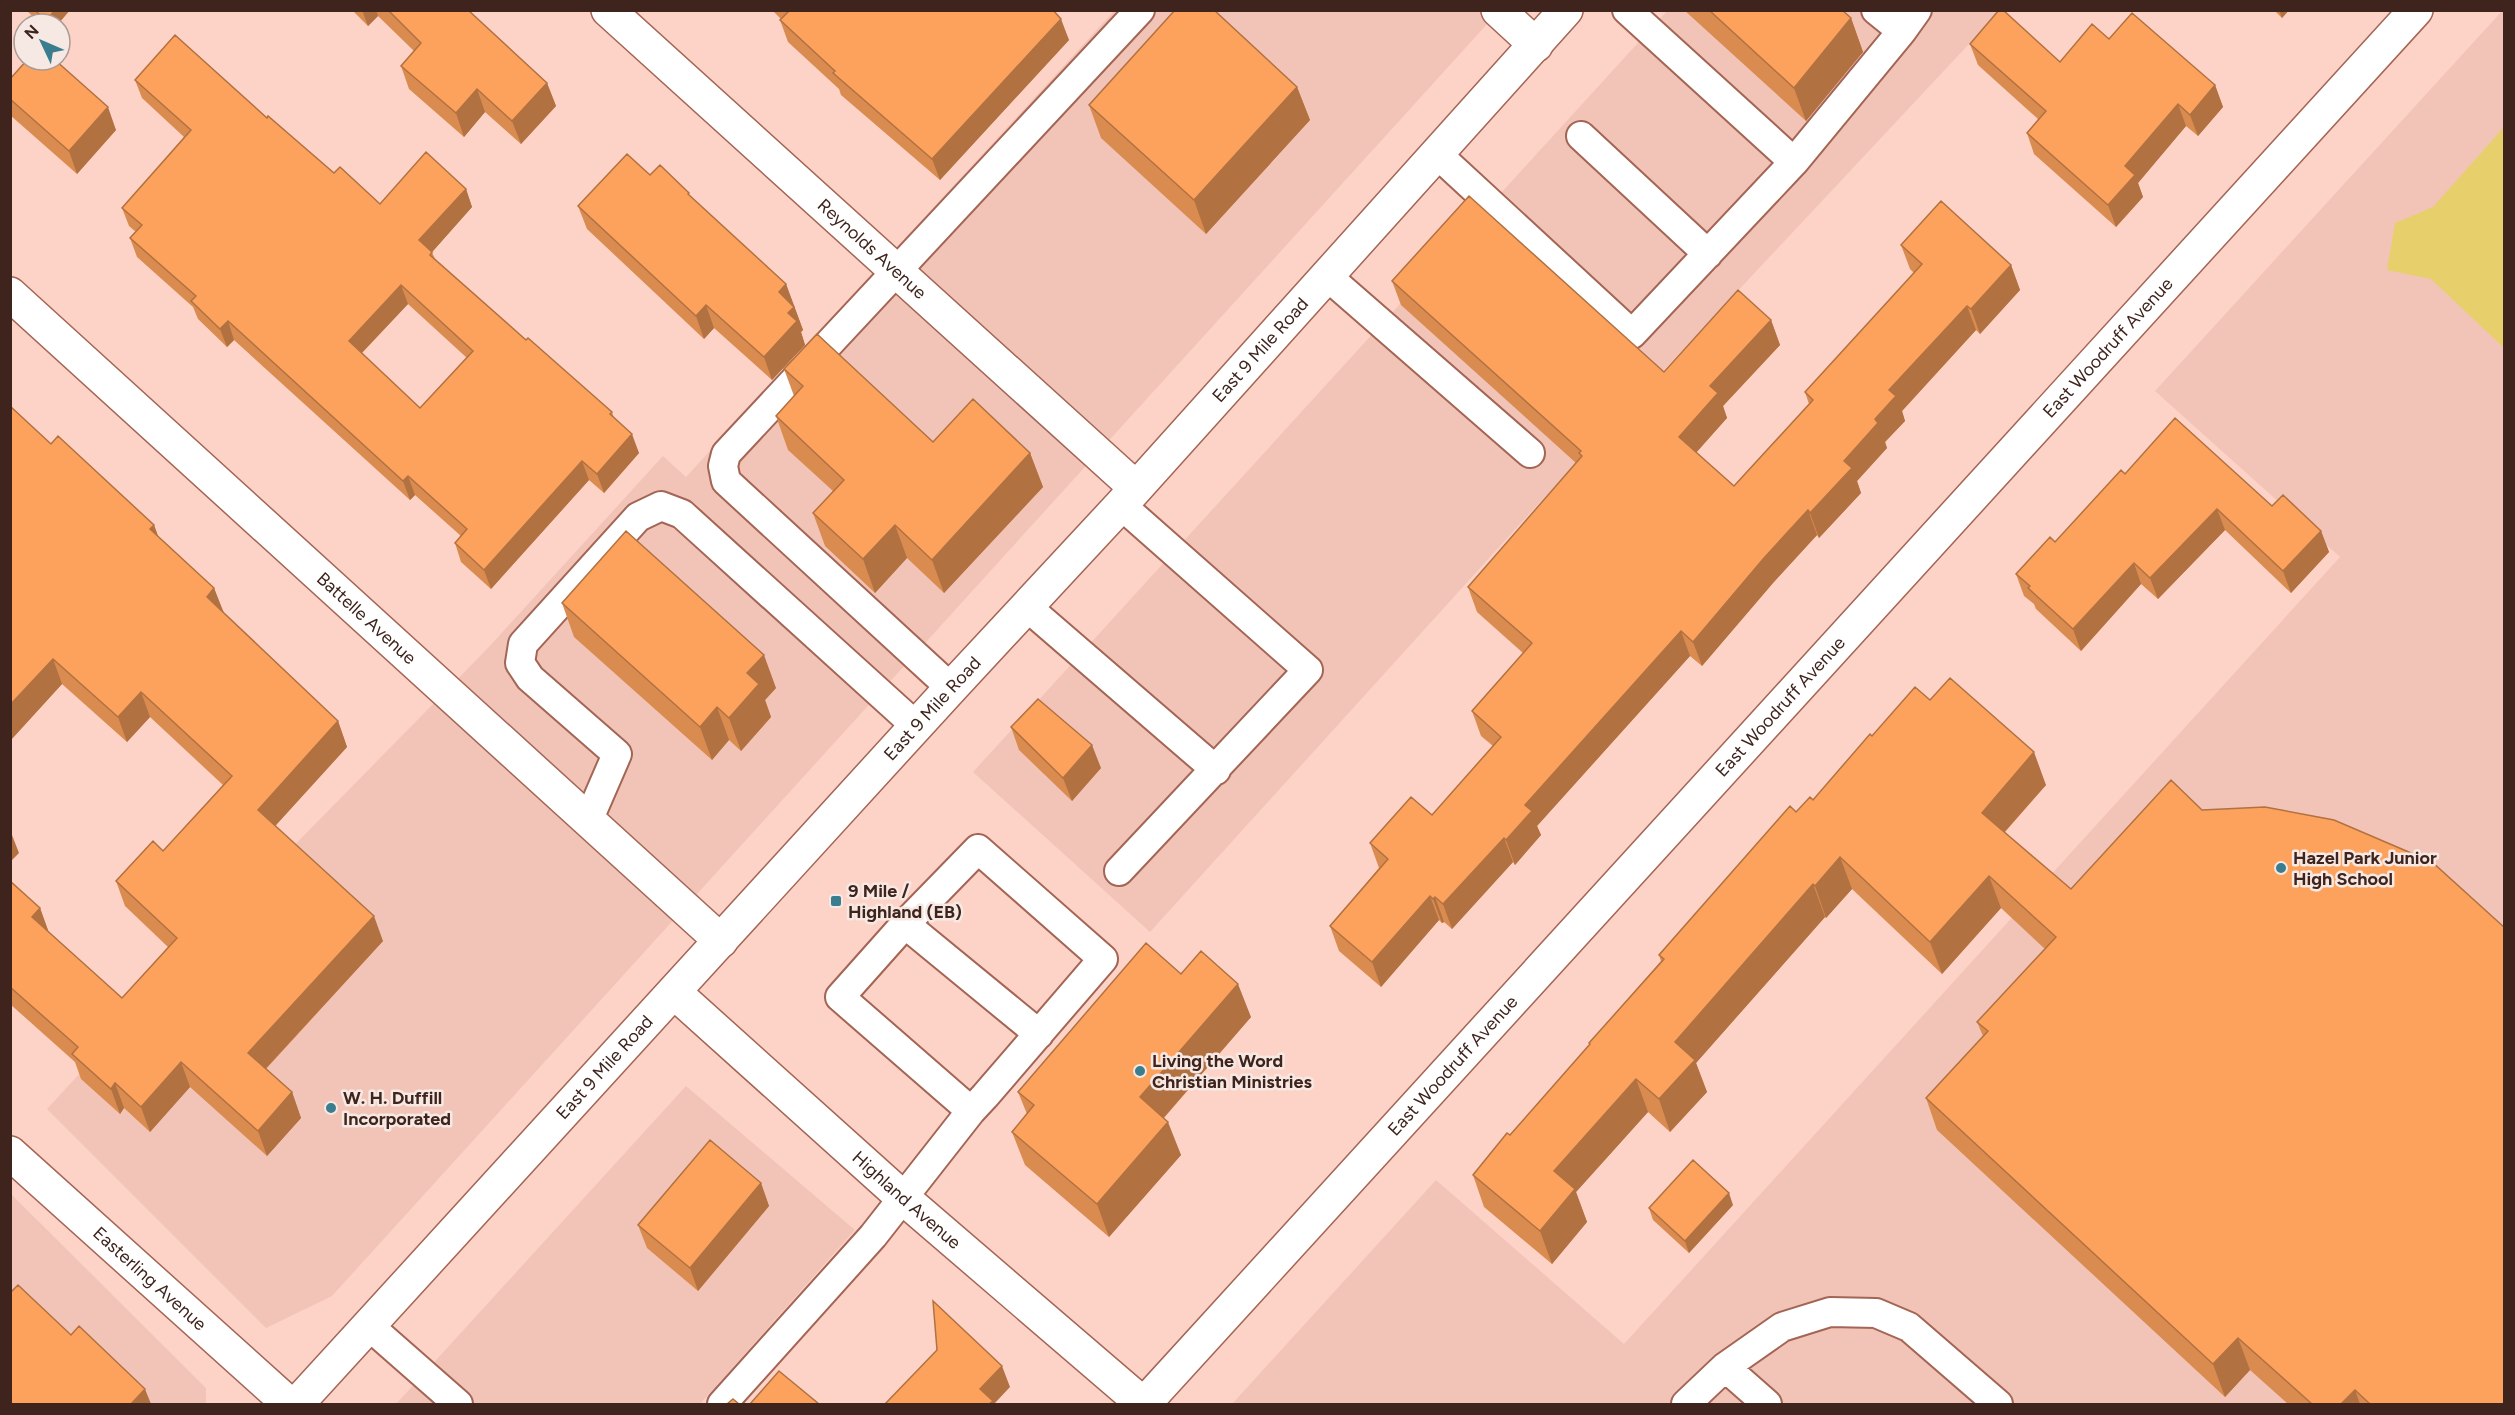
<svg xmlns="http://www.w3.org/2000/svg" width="2515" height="1415" font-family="Figtree,sans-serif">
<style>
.built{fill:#f2c4b7}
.garden{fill:#e7d06c}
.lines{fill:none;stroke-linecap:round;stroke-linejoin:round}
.lane-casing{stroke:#a36554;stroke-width:32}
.street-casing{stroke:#a36554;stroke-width:36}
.secondary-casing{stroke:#a36554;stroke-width:36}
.lane{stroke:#fff;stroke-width:28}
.street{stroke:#fff;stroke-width:33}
.secondary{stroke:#fff;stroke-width:33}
.wall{fill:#da8b50;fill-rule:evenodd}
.shaded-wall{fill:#b17141}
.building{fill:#fda25d;stroke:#b17141;stroke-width:1.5;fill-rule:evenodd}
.poi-dot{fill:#3a7d8e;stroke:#f6e8e3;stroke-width:2}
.labels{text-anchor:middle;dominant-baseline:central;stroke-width:5;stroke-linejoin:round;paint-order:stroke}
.street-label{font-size:18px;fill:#3e241d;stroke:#f6e8e3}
.poi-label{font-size:18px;font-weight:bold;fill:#3e241d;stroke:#f6e8e3;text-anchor:start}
</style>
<rect width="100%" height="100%" fill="#fed3c7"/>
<path class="built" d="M1114,11H1499L332,1296L266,1328L47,1109L220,921L488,648L663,456L686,477Z
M1667,11H2000L1541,501L1150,932L973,772Z
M2502,11H2504V1404H1232L1436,1180L1624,1344L2340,557L2155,391Z
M686,1086L855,1230L700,1404H396Z
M10,1193L206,1388V1404H11Z"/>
<path class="garden" d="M2504,127V348L2431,279L2387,270L2395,223L2433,207Z"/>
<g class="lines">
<defs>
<path id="lane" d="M1627,10L1794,162
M1876,10L1902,31L1917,10
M1581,136L1708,254
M1437,154L1632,334L1794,162L1902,31
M1327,276L1530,453
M1026,606L1216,770
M951,688L726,481L723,466L726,454L1140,10
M588,821L617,754L530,678L520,663L523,644L638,517L661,506L682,514L916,726
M1119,871L1308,670L1121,505
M905,924L840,997L971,1111
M368,1325L458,1404
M1725,1367L1767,1404
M722,1404L873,1236L971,1111L985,1096L1103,959L978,849L905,924L1039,1034
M1686,1404L1725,1367L1782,1327L1830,1312L1876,1313L1909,1327L1998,1404"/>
<g id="street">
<path id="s1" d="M608,10L1136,488"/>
<path d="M1498,10L1536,45"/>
<path id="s2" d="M10,294L721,941"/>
<path id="s3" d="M674,992L902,1197L1143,1404"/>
<path id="s4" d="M10,1153L289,1404"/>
<path id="s5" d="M1144,1404L2416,10"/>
</g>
<g id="secondary">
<path id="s6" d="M297,1404L951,688L1121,505L1566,10"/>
</g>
</defs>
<use href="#lane" class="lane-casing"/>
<use href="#street" class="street-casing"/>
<use href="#secondary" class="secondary-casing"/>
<use href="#lane" class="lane"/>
<use href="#street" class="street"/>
<use href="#secondary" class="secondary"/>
</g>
<path class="wall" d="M26,10H70L58,24H41Z
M352,10H470L471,13L547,83L556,106L521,144L485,112L464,137L409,89L401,66L414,51L378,16L368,26Z
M772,10H1053L1069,40L940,180L841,95L839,89L788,42L780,20L781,19Z
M1684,10H1842L1851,18L1863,52L1806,121Z
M2274,10H2289L2282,18Z
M2109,39L2215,85L2223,107L2198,136L2186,126L2138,183L2143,197L2116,227L2034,154L2027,133L2038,119L1978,65L1970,44L2060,62Z
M10,79L116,130L77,174L10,115Z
M135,80L267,118L334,173L380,204L466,189L472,207L432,252L435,259L526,340L612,412L614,418L639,453L604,493L589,480L491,589L461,562L455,543L461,536L415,495L410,500L234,340L227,347L198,319L193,307L137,257L130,238L136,232L129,226L122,208L184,137L142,98ZM408,304L467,358L420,408L362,353Z
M1297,87L1310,120L1206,234L1101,138L1089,105Z
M650,175L691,197L786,284L803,330L801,332L805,345L772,380L714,328L704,339L587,229L578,206Z
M1901,245L2011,265L2020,290L1980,334L1976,330L1902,411L1905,421L1885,442L1887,448L1857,481L1861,493L1819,538L1817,535L1773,583L1702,666L1690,656L1537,826L1541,835L1515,865L1513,862L1452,929L1444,922L1442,923L1439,920L1381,987L1339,951L1330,926L1379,868L1370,843L1432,815L1493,746L1481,736L1472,711L1523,653L1477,612L1468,587L1576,463L1401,305L1392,281L1664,372L1771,320L1780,345L1723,406L1727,418L1696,452L1734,486L1809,404L1805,392L1914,273L1910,269Z
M784,369L933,442L1030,453L1043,487L944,593L907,558L875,593L825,546L813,513L833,491L788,450L776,416L794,396Z
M10,406L51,444L154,525L158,536L214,588L223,613L338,721L347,747L275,826L383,941L266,1069L292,1092L301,1118L267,1156L190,1087L150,1132L124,1108L120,1114L81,1079L75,1062L10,1004V881L40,908L49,933L122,998L168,947L125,906L116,881L163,851L223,785L150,717L127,742L62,684L10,741Z
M2125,474L2272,506L2321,531L2329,552L2291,593L2225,530L2158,599L2141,584L2081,651L2036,609L2034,604L2024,596L2016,574L2055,542Z
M562,603L776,688L765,700L771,717L741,751L729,740L712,760L574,637Z
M1930,700L2046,785L2005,832L2505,1404H2288L2250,1370L2225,1397L1937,1130L1926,1098L1983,1036L1977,1022L2045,949L2001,908L1942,974L1852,889L1826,918L1825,917L1696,1063L1707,1092L1670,1132L1648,1112L1576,1192L1587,1222L1552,1264L1484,1207L1473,1175L1510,1135L1589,1045V1043L1661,961L1659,955L1796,812L1813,800L1872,736Z
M1011,727L1101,768L1072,801L1019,750Z
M1181,974L1251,1017L1164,1118L1181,1155L1109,1237L1025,1165L1012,1132L1027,1114L1018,1092Z
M761,1183L769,1206L698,1291L647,1248L638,1225Z
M1733,1205L1689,1253L1653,1220L1649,1208Z"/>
<path class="shaded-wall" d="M55,10H70L58,24H47L46,21Z
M362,10H376L378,16L368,26Z
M2279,10H2289L2282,18Z
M1851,18L1863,52L1806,121L1794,88Z
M1061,19L1069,40L940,180L932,159Z
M547,83L556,106L521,144L512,121Z
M2215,85L2223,107L2198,136L2190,115Z
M1297,87L1310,120L1206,234L1194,200Z
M477,89L485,112L464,137L456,113Z
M2178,104L2186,126L2138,183L2143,197L2116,227L2108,205L2125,166Z
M108,107L116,130L77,174L69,151Z
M466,189L472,207L426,259L419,240Z
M2011,265L2020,290L1980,334L1971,309Z
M786,284L803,330L801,332L805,345L772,380L764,357L779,292Z
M401,285L408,304L355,360L349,341Z
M706,305L714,328L704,339L696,316Z
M1967,306L1976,330L1902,411L1905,421L1885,442L1887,448L1857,481L1861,493L1819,538L1810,513L1844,461L1875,419L1889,390Z
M1771,320L1780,345L1723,406L1727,418L1688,462L1679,437L1710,386Z
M228,321L234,340L227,347L220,329Z
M632,434L639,453L604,493L597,474Z
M1030,453L1043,487L944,593L932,560Z
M582,461L589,480L491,589L484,570Z
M408,476L415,495L410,500L403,481Z
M2217,509L2225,530L2158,599L2150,578Z
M1808,510L1817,535L1773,583L1702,666L1693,642L1764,558Z
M154,525L163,550L150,529Z
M895,525L907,558L875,593L863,559Z
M2321,531L2329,552L2291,593L2283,571Z
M2134,563L2141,584L2081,651L2073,629Z
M214,588L224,613L207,597Z
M1681,631L1690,656L1537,826L1541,835L1515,865L1506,840L1525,805Z
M764,655L776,688L765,700L771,717L741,751L729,718L747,673Z
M53,659L62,684L10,741V705Z
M141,692L150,717L127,742L118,717Z
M717,707L729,740L712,760L700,727Z
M338,721L347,747L267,835L258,810Z
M1092,745L1101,768L1072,801L1063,778Z
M2034,752L2046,785L1993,845L1982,813Z
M10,830L19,853L10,862Z
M1504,838L1513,862L1452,929L1443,904Z
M1840,857L1852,889L1826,918L1815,886Z
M1989,876L2001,908L1942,974L1930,942Z
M1813,884L1825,917L1696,1063L1707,1092L1670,1132L1659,1099L1675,1042Z
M1430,896L1439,920L1381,987L1372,962Z
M1435,897L1444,922L1442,923L1433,899Z
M40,908L49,933L32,917Z
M374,916L383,941L257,1078L248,1053Z
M1238,984L1251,1017L1152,1131L1140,1097Z
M181,1062L190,1087L150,1132L141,1107Z
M1636,1079L1648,1112L1576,1192L1587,1222L1552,1264L1540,1231L1554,1171Z
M115,1083L124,1108L120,1114L111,1089Z
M292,1092L301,1118L267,1156L258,1131Z
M1168,1122L1181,1155L1109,1237L1097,1204Z
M761,1183L769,1206L698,1291L690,1268Z
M1729,1193L1733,1205L1689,1253L1685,1241Z
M2238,1338L2250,1370L2225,1397L2213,1364Z
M1002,1366L1010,1387L994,1404H986L980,1389Z
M145,1389L151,1404H131Z
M2355,1390L2360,1404H2341Z"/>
<path class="building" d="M35,10H55L46,21Z
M388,10H468L547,83L512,121L477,89L456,113L401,66L421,43Z
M788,10H1053L1061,19L932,159L833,73L835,71L780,20L789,11Z
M1175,10H1214L1297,87L1194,200L1089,105Z
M1709,10H1842L1851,18L1794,88Z
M1999,10H2003L2060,62L2092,24L2109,39L2132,13L2215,85L2190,115L2178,104L2125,166L2135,175L2108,205L2027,133L2046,111L1970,44Z
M175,35L267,118L268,116L334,173L340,167L380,204L426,152L466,189L419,240L432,252L430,255L526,340L528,338L612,412L610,414L632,434L597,474L582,461L484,570L455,543L467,529L408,476L403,481L228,321L220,329L191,301L196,296L130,238L142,225L122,208L191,130L135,80ZM401,285L473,351L420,408L349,341Z
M27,60H55L108,107L69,151L10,99V79Z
M627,154L650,175L660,165L689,193L688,194L786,284L779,292L794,307L788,313L797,321L764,357L706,305L696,316L578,206Z
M1469,196L1664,372L1738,290L1771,320L1710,386L1718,393L1679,437L1734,486L1813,400L1805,392L1922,264L1901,245L1941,201L2011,265L1971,309L1967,306L1889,390L1896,396L1875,419L1878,423L1844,461L1852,468L1810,513L1808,510L1764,558L1693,642L1681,631L1525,805L1532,811L1506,840L1504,838L1443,904L1435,897L1433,899L1430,896L1372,962L1330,926L1388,859L1370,843L1411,797L1432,815L1501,737L1472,711L1532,643L1468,587L1582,456L1579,453L1581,451L1392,281Z
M817,334L933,442L973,399L1030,453L932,560L895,525L863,559L813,513L844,480L776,416L803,386L784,369Z
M10,406L51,444L58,436L154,525L150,529L214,588L207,597L338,721L258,810L374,916L248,1053L292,1092L258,1131L181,1062L141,1107L115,1083L111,1089L72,1054L78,1047L10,987V881L40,908L32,917L122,998L177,938L116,881L153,841L163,851L232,776L141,692L118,717L53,659L10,705Z
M2175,418L2272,506L2283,495L2321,531L2283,571L2217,509L2150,578L2134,563L2073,629L2028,588L2030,586L2016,574L2050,537L2055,542L2121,470L2125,474Z
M626,531L764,655L747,673L759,684L729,718L717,707L700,727L562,603Z
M1950,678L2034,752L1982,813L2071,889L2171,780L2202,810L2265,807L2334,820L2432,862L2505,928V1404H2370L2355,1390L2341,1404H2312L2238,1338L2213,1364L1926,1098L1988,1031L1977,1022L2056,937L1989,876L1930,942L1840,857L1815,886L1813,884L1675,1042L1695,1060L1659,1099L1636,1079L1554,1171L1575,1189L1540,1231L1473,1175L1507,1133L1510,1135L1590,1044L1589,1043L1664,959L1659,955L1790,806L1796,812L1810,797L1813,800L1870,734L1872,736L1915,687L1930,700Z
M1038,699L1092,745L1063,778L1011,727Z
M1146,943L1181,974L1201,951L1238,984L1140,1097L1168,1122L1097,1204L1012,1132L1034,1105L1018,1092Z
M710,1140L761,1183L690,1268L638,1225Z
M1693,1160L1729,1193L1685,1241L1649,1208Z
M18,1285L71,1335L79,1326L145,1389L131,1404H10V1293Z
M933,1301L1002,1366L980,1389L993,1401L989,1404H885L937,1350Z
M779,1371L819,1404H750Z
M733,1399L739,1404H727Z"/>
<g class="poi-dot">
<circle cx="2281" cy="868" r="6"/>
<rect x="830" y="895" width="12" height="12" rx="3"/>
<circle cx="1140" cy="1071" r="6"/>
<circle cx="331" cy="1108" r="6"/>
</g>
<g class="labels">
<g class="street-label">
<text stroke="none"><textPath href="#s1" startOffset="356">Reynolds Avenue</textPath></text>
<text stroke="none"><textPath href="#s6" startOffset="1428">East 9 Mile Road</textPath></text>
<text stroke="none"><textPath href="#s5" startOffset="1430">East Woodruff Avenue</textPath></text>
<text stroke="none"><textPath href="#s2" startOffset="482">Battelle Avenue</textPath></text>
<text stroke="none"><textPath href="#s6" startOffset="942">East 9 Mile Road</textPath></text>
<text stroke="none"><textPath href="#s5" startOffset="944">East Woodruff Avenue</textPath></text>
<text stroke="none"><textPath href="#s6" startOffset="456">East 9 Mile Road</textPath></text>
<text stroke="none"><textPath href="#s5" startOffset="458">East Woodruff Avenue</textPath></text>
<text stroke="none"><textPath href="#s3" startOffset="312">Highland Avenue</textPath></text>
<text stroke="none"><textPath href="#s4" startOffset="188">Easterling Avenue</textPath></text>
</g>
<g class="poi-label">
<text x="2293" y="858">Hazel Park Junior<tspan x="2293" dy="21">High School</tspan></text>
<text x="848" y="891">9 Mile /<tspan x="848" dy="21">Highland (EB)</tspan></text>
<text x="1152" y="1061">Living the Word<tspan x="1152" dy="21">Christian Ministries</tspan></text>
<text x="343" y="1098">W. H. Duffill<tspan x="343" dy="21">Incorporated</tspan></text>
</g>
</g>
<rect width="2515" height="1415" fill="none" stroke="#3e241d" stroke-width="24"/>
<g transform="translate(42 42) rotate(314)"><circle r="28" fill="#f6e8e3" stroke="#ac9a94" stroke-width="1.5"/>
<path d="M0-4.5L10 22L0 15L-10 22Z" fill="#3a7d8e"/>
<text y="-9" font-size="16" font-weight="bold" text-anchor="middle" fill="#3e241d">N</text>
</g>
</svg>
